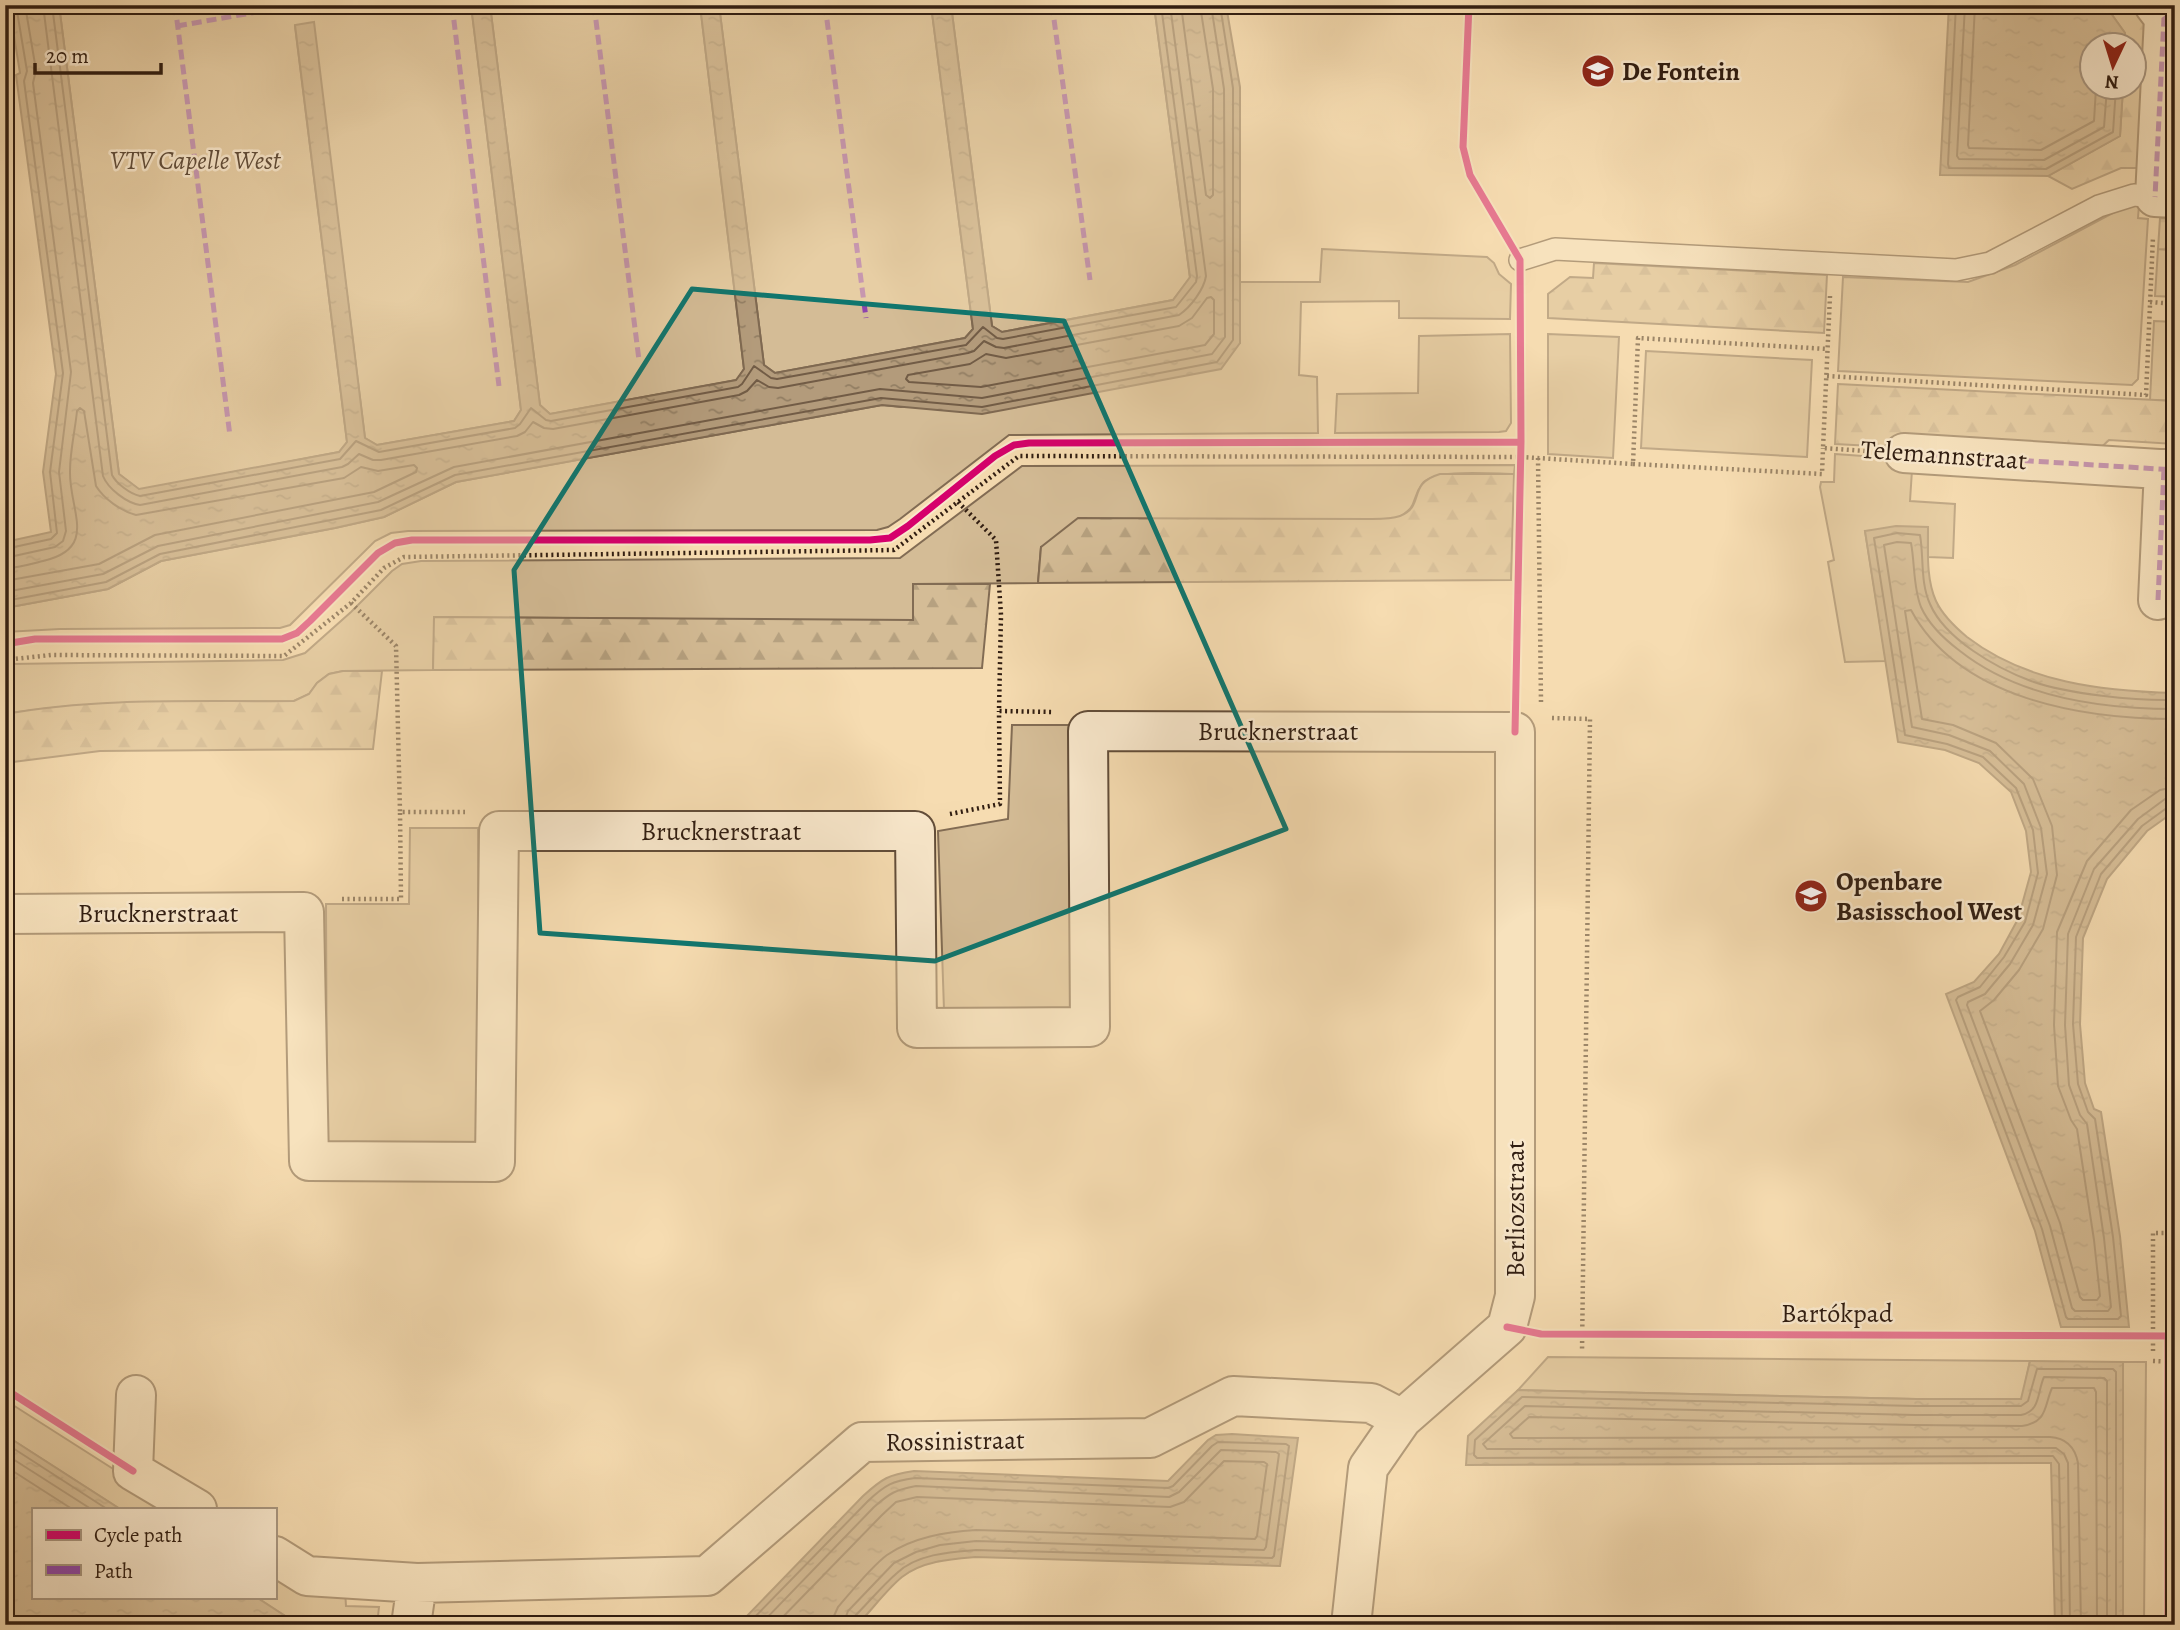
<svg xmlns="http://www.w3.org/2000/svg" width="2180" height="1630" font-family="Alegreya,serif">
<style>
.green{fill:#d4bc96;stroke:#826c54;stroke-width:2}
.forest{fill:url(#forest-firs);stroke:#826c54;stroke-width:2}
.water{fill:url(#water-ripples);stroke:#7f6951;stroke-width:2}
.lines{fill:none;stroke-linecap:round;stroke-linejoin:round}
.shore{stroke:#725c46;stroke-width:2}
.service-casing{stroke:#624d39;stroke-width:24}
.minor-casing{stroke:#624d39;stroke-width:42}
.path{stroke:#301d11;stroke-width:4.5;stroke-dasharray:2 3.5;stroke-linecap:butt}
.service{stroke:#f9e8cc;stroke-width:21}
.minor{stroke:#f9e8cc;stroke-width:38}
.quiet{stroke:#8e44ad;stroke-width:5;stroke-dasharray:10 5;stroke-linecap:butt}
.cycleway-casing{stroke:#f9e8cc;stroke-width:11}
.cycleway{stroke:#d6006c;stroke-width:7}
.marked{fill:none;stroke:#0f766e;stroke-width:5;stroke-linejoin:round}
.labels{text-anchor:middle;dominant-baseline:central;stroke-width:5;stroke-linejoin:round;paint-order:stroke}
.poi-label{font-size:26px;font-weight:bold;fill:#301d11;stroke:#f9e8cc;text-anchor:start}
.park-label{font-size:26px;font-style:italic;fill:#614d39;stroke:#f9e8cc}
.street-label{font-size:26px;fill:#301d11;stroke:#f9e8cc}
</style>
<defs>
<pattern id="forest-firs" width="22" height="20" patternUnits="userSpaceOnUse" patternTransform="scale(1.75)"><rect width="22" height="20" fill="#d4bc96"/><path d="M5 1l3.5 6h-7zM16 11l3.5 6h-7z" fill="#b6a180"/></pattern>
<pattern id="water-ripples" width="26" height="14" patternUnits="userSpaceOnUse" patternTransform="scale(1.75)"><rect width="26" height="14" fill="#b39b7b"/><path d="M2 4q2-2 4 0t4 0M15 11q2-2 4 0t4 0" fill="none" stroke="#927e63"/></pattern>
</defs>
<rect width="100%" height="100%" fill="#f6dcb1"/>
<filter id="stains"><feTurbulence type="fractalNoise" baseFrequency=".00286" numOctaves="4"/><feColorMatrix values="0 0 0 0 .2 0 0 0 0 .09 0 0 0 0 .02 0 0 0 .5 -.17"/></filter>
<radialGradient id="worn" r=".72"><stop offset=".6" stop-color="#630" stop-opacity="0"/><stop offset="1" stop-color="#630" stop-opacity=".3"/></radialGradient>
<path class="green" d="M59,5H471L521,410L514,421L377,445L365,438L313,23L295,26L347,442L339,452L139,490L119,474Z
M490,5H700L744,369L737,380L550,414L540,405Z
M719,5H931L973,329L965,338L775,373L764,365Z
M951,5H1154L1190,278L1173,300L1002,332L992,326Z
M2139,205L2138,218L2148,219L2138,379L2132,385L1838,371L1843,277L1968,282L2015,265L2124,207Z
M1322,249L1487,257L1494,263L1499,274L1511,284L1510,319L1399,318V301L1301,302L1299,375L1317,377L1318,433L1009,435L900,519L888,527L877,530L408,531L391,533L375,541L290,625L280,628L60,629L5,632V608L108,589L161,561L335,528L384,517L456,482L882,405L901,407L1240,343V282H1320Z
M2158,249L2175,250V297L2155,296Z
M2154,321L2175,322V401L2150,400Z
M1510,334L1511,423L1506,431L1499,432L1335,433L1337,394L1418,393L1419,336Z
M1548,334L1619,337L1613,458L1548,454Z
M1646,351L1812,360L1807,457L1641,448Z
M1835,454L1891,458L1912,470L1910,501L1955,504L1953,558L1928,557V528L1865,531L1886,661L1845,662L1828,562L1834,560L1820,487L1821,482H1834Z
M1515,465L1514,474C1494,474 1433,468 1422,484C1410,500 1420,506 1397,518L1041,547L1038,583L914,584L913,621L435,617L433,670L343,671L329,674L317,683L309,694L294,701C198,702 101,699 5,714V665L9,664L283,660L305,653L351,612L392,571L402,564L421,561L900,558L1022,466Z
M1012,725H1073L1071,1009L944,1010L938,831L1008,819Z
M410,828H478L479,1150H327L326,904H409Z
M1548,1357L2030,1361L2022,1399H1916L1518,1390Z
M2123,1362H2146L2144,1625H2123Z
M5,1400L176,1509H120L5,1435Z
M275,1572L345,1590L346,1606L379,1607L377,1625H299L256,1597H275Z"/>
<path class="forest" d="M2105,5H2137L2142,14L2147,31L2139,168H2121L2072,189L2048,176L2120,136L2123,88H2134V46L2125,45V33Z
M2160,218L2175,219V250L2158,249Z
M1594,263L1827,275L1824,333L1548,318V294L1570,277L1593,278Z
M1838,384L2175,401V444L2109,440L2094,454L1996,440L1901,434L1892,440L1891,447L1835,444Z
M1440,474H1514L1511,580L1038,583L1041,547L1078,518L1372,519C1381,519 1392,519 1400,516C1426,506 1406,484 1440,474Z
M913,584H990L982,668L433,670L434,617L913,620Z
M343,671H382L373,749L100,751L5,763V714C100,697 198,702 294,701L309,694L317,683L329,674Z"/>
<path class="water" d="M9,5H59L119,474L139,489L339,452L347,442L295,25L314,22L365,438L377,445L514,421L521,410L471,5H490L540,405L550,414L736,380L744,369L700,5H719L764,365L775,373L965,338L973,329L931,5H951L992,326L1002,332L1173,300L1190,277L1154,5H1226L1240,87V343L1221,369L982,414L882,405L456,482L384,517L335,528L161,561L108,589L5,608V542L51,532L43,472L56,374L16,75L20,73Z
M1949,5H2105L2125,33V45L2092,46V88H2123L2120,136L2048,176L1940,175Z
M1896,526L1928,527C1928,551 1926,579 1936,601C1943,616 1955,627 1967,637C2027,683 2102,691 2175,693V811L2147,831L2107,879L2083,938L2080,1024L2085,1083L2094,1109L2101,1112L2120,1236L2129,1327H2061L2035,1231L1946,994L1974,982L1999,954L2018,919L2031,872L2026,831L2011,792L1979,763L1945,750L1898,742L1865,531Z
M2030,1361L2123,1362V1625H2055L2051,1463L1466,1465L1468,1436L1518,1390L1916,1399H2021Z
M1232,1434L1298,1438L1280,1566L975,1557C951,1559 922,1561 902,1577C886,1590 872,1610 857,1625H735L747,1616L863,1496C883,1478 888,1475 914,1471L1168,1481L1208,1440L1216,1435Z
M5,1435L120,1509H33V1597H256L299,1625H5Z"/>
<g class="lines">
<path class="shore" d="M43,5L103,476C108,489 127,503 140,505L342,467L348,464L359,454L373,460H381L517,436L525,432L533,422L544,428L553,429L739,395L747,391L757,380L769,387L778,388L968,353L974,351L984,341L996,347L1004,348L1179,315C1191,307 1204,289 1206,276L1170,5
M52,5L112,475C116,483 130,494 140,496L340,459L356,441L379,452L515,428L520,424L531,408L546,420L551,421L738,387L742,384L754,366L771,378L777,379L966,345L983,327L997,338L1003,339L1176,307L1196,282L1197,276L1161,5
M1181,5L1206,195L1210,198L1213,195V89L1200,5
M1956,5L1948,164L1949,168L2046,169L2113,132L2116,88
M1965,5L1957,156L1959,159L2044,160L2104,127L2107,88
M1975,5L1968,145L1969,148L2041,150L2094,121L2096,88
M1211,297L1214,300V334L1205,345L981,387L909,382L906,379L908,375L970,364L986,354L1006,358L1179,326L1192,318L1207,298Z
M5,549L51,539L57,533L50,472L63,373L24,81L27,71L16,5
M5,558L55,547L63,541L66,531L59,472L71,372L33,83L36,70L25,5
M5,568C18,568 31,564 43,561C99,548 69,511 70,471C70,451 75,431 77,411L80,408L84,411L96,486C104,499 121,511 136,515L344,478L361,467L378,471L414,465L417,468L416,472L374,492L155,535L99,564L5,581
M5,592L103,574L158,546L378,502L454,467L880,389L982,398L1212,354L1225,337L1224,89L1211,5
M5,601L106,582L160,554L381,510L455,475L881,398L982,407L1217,362L1233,340V88L1220,5
M2175,700C2136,701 2067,694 2031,681C1996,668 1945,639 1930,604C1920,582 1924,557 1920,535L1897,533L1874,538L1905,735L1947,744L1983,757L2016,788L2033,830L2038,873L2025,922L2004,957L1980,987L1958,997L1956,1000L2042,1229L2066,1317L2068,1319H2118L2121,1316L2113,1237L2095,1119L2088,1112L2078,1084L2073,1024L2076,937L2101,874L2142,826L2168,807L2175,806
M2175,709C2102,709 2018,697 1960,651C1944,639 1929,625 1921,607C1913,587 1915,564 1911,543L1897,542L1884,545L1912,727L1949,735L1990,751L2024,784L2041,828L2047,874L2033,925L2010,964L1985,994L1968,1002L1967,1005L2050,1226L2072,1308L2075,1311H2108L2111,1307L2104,1238L2087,1124L2080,1115L2069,1085L2065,1025L2068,934L2094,869L2138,819L2165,799L2175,797
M2175,719C2082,719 1959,699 1911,610L1905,611L1922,719L1953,725L1996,743L2033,779L2052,826L2057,875L2043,929L2019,970L1994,1000L1980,1011L2060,1223L2080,1297L2083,1300H2097L2100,1296L2094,1240L2077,1129L2071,1120L2058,1086L2054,1025L2057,932L2087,861L2131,810L2160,790L2175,787
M5,1443L107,1509
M5,1454L91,1509
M5,1466L72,1509
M747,1625L868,1501C885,1485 892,1481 915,1478L1168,1488L1173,1486L1212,1446L1218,1442L1286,1444L1289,1446L1274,1556L1272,1558L976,1550C950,1552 917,1554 897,1573C882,1586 868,1603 854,1617L852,1625
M760,1625L874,1507C890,1493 895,1490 916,1486L1169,1497L1179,1492L1221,1450L1276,1452L1279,1454L1266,1547L1264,1550L976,1541L940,1545L916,1552L894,1563L848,1611L843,1625
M775,1625L882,1515L896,1502L917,1497L1170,1507L1184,1502L1224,1461L1264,1462L1267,1464L1257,1536L1255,1539L976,1530C946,1532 913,1537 887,1555C872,1566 851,1592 838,1607L834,1616L833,1625
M2062,1625L2059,1464L2053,1456L1477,1458L1474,1455L1475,1440L1522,1397L1915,1406H2021L2028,1401L2037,1369H2113L2116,1372V1625
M2070,1625L2068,1463L2064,1454L2056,1448L1487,1449L1483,1444L1525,1406L1915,1415H2021C2041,1411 2037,1392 2044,1377L2104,1378L2107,1381V1625
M2081,1625L2078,1463C2075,1447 2066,1438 2050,1437L1513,1438L1510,1434L1529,1417L1915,1425L2022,1426C2048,1422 2044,1406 2052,1388H2094L2096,1392L2097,1625"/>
<defs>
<path id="service" d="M1520,260L1555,249L1956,270L1990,263L2099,206L2134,195L2155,197"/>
<path id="minor" d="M2154,5L2164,18L2155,197L2175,198
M1904,453L2175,470
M2158,600L2164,469
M5,914L304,912L309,1161L495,1162L499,831H915L917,1028L1090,1027L1088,731L1515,732V1296L1507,1327L1402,1419L1368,1468L1351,1625
M136,1395L133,1471L197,1509
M275,1556L307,1576L417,1583L707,1576L862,1442L1150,1438L1233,1396L1371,1403L1402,1419
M411,1625L417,1583"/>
</defs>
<use href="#service" class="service-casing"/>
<use href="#minor" class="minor-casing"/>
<path class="path" d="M1830,296L1823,448L1865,451
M2150,302L2175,304
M1827,376L2146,395L2153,237
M1538,458L1541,702
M1633,464L1822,474L1823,448
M958,502L996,540L1001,615L999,711L1053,712
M351,603L396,646L400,812H465
M5,660L51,655L284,656L351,603L384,568L404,557L894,550L1019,456L1521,457L1633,464L1638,338L1828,349
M1552,718L1590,719L1582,1352
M950,814L1000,804L999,711
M342,899H401L400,812
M2153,1351V1233H2175
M2153,1361L2175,1362"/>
<use href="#service" class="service"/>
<use href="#minor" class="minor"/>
<path class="quiet" d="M175,5L230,436
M452,5L499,386
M594,5L639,360
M825,5L866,318
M1052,5L1090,280
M2154,5L2164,18L2155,197
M177,26L297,5
M1904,453L2175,470
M2158,600L2164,469"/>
<defs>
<path id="cycleway" d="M1469,5L1463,147L1470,175L1520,260L1521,442L1515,732
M5,644L35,639H282L297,633L310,621L378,553L395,543L412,540H870L890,538L908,526L995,456L1014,445L1029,443L1521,442
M1507,1327L1541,1334L2175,1336
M2168,1336V1625
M5,1389L133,1471"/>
</defs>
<use href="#cycleway" class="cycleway-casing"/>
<use href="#cycleway" class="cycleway"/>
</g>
<path d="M0 0H2180V1630H0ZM692,289L1064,321L1286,829L935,961L540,933L514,570Z" fill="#f6dcb1" fill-opacity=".55" fill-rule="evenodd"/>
<path class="marked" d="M692,289L1064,321L1286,829L935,961L540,933L514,570Z"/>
<defs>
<symbol id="school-disc" viewBox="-11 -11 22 22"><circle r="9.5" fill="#8f2418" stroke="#f9e8cc"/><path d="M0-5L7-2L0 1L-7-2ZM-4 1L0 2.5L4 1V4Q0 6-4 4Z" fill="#fff"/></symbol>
</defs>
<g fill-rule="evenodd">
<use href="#school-disc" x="1579" y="52" width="38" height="38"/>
<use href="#school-disc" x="1792" y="877" width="38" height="38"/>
</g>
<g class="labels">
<g class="poi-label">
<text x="1622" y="71">De Fontein</text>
<text x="1836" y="881">Openbare<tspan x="1836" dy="30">Basisschool West</tspan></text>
</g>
<g class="park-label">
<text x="195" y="160">VTV Capelle West</text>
</g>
<g class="street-label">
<text transform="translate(1944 455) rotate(4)">Telemannstraat</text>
<text x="1278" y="731">Brucknerstraat</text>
<text x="721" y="831">Brucknerstraat</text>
<text x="158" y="913">Brucknerstraat</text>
<text transform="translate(1515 1209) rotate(-90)">Berliozstraat</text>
<text x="1837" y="1313">Bartókpad</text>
<text transform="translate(955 1441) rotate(-1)">Rossinistraat</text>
</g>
</g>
<rect width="2180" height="1630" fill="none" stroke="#f6dcb1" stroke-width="28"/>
<rect x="7" y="7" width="2166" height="1616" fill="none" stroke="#301d11" stroke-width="3.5"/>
<rect x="14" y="14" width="2152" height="1602" fill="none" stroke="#301d11" stroke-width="2"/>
<rect x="32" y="1508" width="245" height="91" fill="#f9e8cc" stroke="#a99781" stroke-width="2"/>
<rect x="46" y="1530" width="35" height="10" fill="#d6006c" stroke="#a99781" stroke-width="2"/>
<text x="94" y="1542" font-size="21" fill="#301d11">Cycle path</text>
<rect x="46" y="1565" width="35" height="10" fill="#8e44ad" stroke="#a99781" stroke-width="2"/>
<text x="94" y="1578" font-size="21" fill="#301d11">Path</text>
<g transform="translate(2113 66) rotate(184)"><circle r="33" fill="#f9e8cc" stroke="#a99781" stroke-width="2"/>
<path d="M0-5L12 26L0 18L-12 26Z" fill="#8f2418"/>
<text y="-10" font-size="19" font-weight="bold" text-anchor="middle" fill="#301d11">N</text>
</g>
<path d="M35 63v10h126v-10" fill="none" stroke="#301d11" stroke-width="3.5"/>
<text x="46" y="63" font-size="21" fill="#301d11" stroke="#f9e8cc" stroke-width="5" paint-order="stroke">20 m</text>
<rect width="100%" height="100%" filter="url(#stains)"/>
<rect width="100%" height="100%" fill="url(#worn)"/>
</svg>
